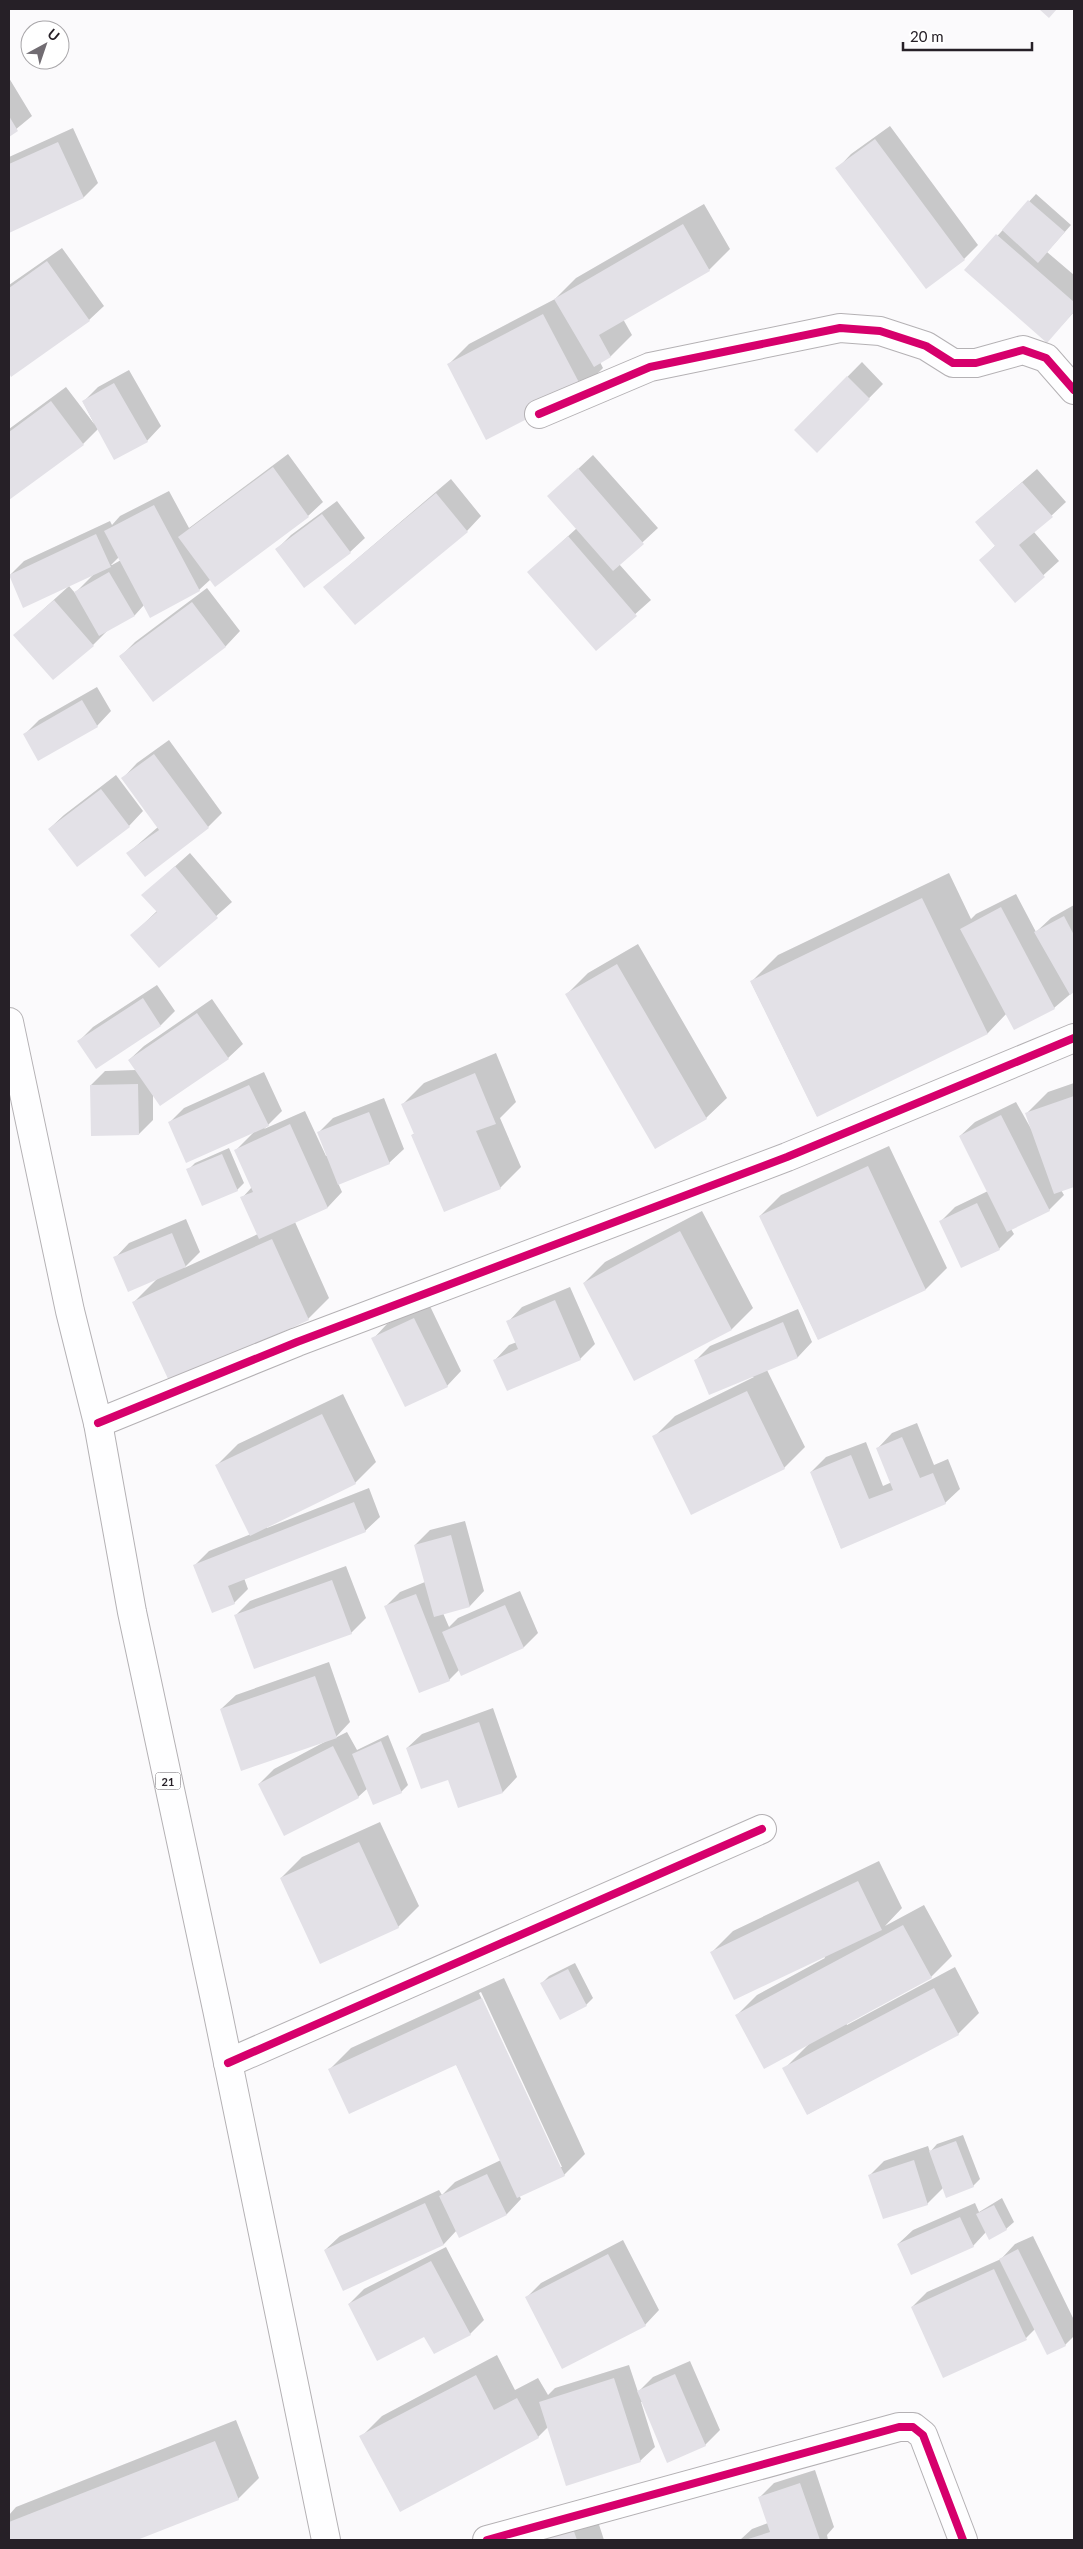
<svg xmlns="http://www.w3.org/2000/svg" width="1083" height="2549" font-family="Lato,sans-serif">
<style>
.shadow{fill:#0003;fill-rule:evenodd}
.building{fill:#e3e1e7}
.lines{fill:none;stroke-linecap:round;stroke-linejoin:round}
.street-casing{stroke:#b4b1b4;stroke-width:30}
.highway-casing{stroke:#b4b1b4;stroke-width:30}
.street{stroke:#fefeff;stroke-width:28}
.highway{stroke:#fefeff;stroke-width:28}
.cycleway-casing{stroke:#fff;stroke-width:11}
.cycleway{stroke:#d6006c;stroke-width:8}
.labels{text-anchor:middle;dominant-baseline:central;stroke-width:4;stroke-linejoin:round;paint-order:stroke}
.shield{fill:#fff;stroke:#676368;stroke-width:1}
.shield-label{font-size:11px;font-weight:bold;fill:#262027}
</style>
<rect width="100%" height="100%" fill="#fbfafc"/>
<path class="shadow" d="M9,78L32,116L9,135Z
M890,126L978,245L964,259L837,169L851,154Z
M73,128L98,183L84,197L9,232V157Z
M1036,194L1071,225L1047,252L1074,275V312L1047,341L966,270Z
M704,204L730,249L709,270L623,319L632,335L611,356L600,362L603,368L582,389L448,365L469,344L555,299L576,278Z
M62,248L104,306L89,320L12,375L9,371V285Z
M862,362L883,384L817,451L795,430Z
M129,370L161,426L147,441L98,429L83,444L9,498V429L66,387L95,425L83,402L98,387Z
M288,454L323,502L308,516L211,579L199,590L144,605L135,615L108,630L93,645L15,635L69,586L75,593L94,574L10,575L24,561L110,521L112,525L120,516L169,491L189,528ZM119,557L121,560L112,565H111Z
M593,455L658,528L619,564L651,600L596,649L529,572L577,528L549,496Z
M1037,469L1066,502L1034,532L1059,561L1015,601L981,560L996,545L976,522Z
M451,479L481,516L467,531L324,587Z
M337,501L365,538L350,552L277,549L291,535Z
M207,588L240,631L226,646L153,700L120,657L135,642Z
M97,687L111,711L97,726L24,735L39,720Z
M169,740L222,813L208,827L128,853L158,827L123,778L137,763Z
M116,775L143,811L129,826L49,829L64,815Z
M190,853L232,902L159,967L132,935L157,911L143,895Z
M949,873L971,919L976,914L1016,894L1036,932L1051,918L1074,905V991L1054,1008L1007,1013L988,1033L817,1116L751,982L778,955Z
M638,944L727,1098L706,1118L567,994L588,973Z
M157,985L175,1011L161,1025L96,1068L79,1041L93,1027Z
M212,999L243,1044L228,1058L153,1094V1120L139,1134L91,1085L105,1071L136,1070L129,1060L144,1046Z
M496,1053L516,1102L500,1118L521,1167L500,1188L412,1135L415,1133L403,1104L424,1083Z
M264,1072L282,1111L264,1129L305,1111L326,1156H328L319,1132L333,1118L384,1098L404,1149L389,1163L338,1183L342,1192L328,1207L295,1222L329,1298L308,1319L171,1382L133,1303L158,1278L115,1258L129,1243L186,1219L200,1252L184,1268L258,1234L242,1198L252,1187L236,1150L254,1132L169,1123L184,1108Z
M1074,1083V1186L1061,1190L1064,1195L1049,1210L1011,1229L1014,1234L999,1249L940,1222L955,1207L988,1191L960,1136L975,1122L1016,1102L1034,1134L1027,1113L1048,1092Z
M889,1146L947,1268L926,1289L818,1339L760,1216L781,1195Z
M229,1148L244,1183L237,1190L188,1170L195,1163Z
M702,1211L753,1308L732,1329L635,1379L584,1283L605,1262Z
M570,1287L595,1344L580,1359L495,1360L509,1345L517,1342L508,1322L522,1307Z
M429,1304L461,1371L447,1386L373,1339L387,1324Z
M798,1309L812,1342L798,1357L767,1370L805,1447L784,1468L654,1437L675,1416L754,1377L695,1361L710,1346Z
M343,1394L376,1462L355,1483L266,1526L267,1528L369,1488L380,1517L365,1531L244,1578L248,1589L234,1603L195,1565L209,1551L251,1534L217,1465L238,1444Z
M917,1423L934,1465L948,1459L960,1489L945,1503L841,1548L811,1472L826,1457L866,1442L883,1486L892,1482L878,1448L892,1433Z
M465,1521L484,1591L470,1606L443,1613L449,1627L458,1618L520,1591L538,1633L524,1647L460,1669L449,1680L386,1606L400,1592L425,1582L415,1545L430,1530Z
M346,1566L366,1618L351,1633L235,1616L250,1601Z
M329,1662L350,1722L335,1738L347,1732L357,1750L388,1735L408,1785L401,1792L368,1788L358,1797L285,1834L259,1784L274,1769L332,1738L221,1709L236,1695Z
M493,1708L517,1777L503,1792L459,1807L449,1778L407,1748L422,1734Z
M380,1822L419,1906L398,1927L281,1878L302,1857Z
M879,1861L902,1908L885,1926L924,1905L952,1956L931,1977L846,2023L847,2025L955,1967L979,2013L958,2034L808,2114L784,2069L809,2044L736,2016L757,1995L825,1958L824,1956L712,1952L733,1931Z
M575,1963L593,1998L586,2005L542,1983L549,1976Z
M504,1978L585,2154L564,2175L519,2195L521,2199L507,2214L460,2236L457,2230L444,2244L343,2289L325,2250L340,2236L439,2190L442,2195L455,2182L501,2160L456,2064L330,2069L351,2048ZM481,1992L562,2167H560L479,1993Z
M963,2135L980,2179L973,2186L944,2187L927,2204L870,2175L884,2161L928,2146L930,2152L937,2144Z
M1002,2198L1014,2222L1006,2229L986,2232L973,2246L898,2244L913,2230L975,2203L979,2212Z
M1033,2236L1074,2320V2336L1065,2345L1035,2329L1026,2338L944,2376L912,2307L927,2292L1001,2259L1015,2244Z
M623,2240L659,2310L645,2325L527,2297L541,2283Z
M446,2247L484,2320L470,2334L425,2335L349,2304L364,2289Z
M497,2355L515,2390L538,2378L548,2395L555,2388L629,2365L638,2392L653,2377L690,2361L720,2430L705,2445L643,2402H641L655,2447L640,2461L548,2427L538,2437H361L382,2416Z
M236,2420L259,2478L238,2499L134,2540H9V2515L16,2507Z
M815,2470L834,2527L827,2535L828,2540H740L752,2529L768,2523L760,2497L774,2483Z
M592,2503L604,2540H481Z"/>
<path class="building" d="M1039,9H1057L1049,18Z
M9,116L18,131L9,137Z
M875,139L965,260L926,289L835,168Z
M58,142L84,198L9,233V164Z
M1028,200L1065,232L1038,263L1002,230Z
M683,224L710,271L599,335L611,357L594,367L554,299Z
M996,234L1074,302V312L1047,343L964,270Z
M47,261L90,321L11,377L9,373V288Z
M543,314L583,390L486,440L447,364Z
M847,376L870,399L817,453L794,430Z
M114,383L148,442L114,460L82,401Z
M51,401L84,445L9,500V432Z
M273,467L309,517L215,587L178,537Z
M578,468L644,544L613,571L547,496Z
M1022,482L1053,517L1019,545L1045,577L1015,603L979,560L995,546L975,522Z
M436,493L468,532L355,625L323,587Z
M154,505L200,591L150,618L104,531Z
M322,514L351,553L304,588L275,549Z
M96,534L111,567L23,608L9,575Z
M568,536L637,616L596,651L527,572Z
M109,572L135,616L99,636L74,592Z
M54,600L94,646L53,680L13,635Z
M192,602L226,647L153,702L119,656Z
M82,700L98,727L38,761L23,734Z
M154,754L209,828L145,877L126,853L159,830L121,778Z
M101,789L130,827L77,867L48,829Z
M175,866L218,918L159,968L130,935L157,912L141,895Z
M922,898L988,1034L817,1117L750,981Z
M1001,907L1055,1009L1014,1030L960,929Z
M1064,916L1074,935V992L1070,995L1034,932Z
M617,964L707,1119L655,1149L565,994Z
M143,998L161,1026L96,1069L77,1041Z
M197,1013L229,1059L160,1106L128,1060Z
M475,1073L496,1124L476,1131L501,1189L444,1212L411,1135L414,1134L401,1104Z
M138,1084L139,1135L91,1136L90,1085Z
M249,1085L269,1126L186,1163L168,1122Z
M1074,1096V1187L1054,1194L1025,1113Z
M369,1112L390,1164L338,1185L317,1132Z
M1001,1115L1050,1211L1007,1232L959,1136Z
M290,1124L328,1208L259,1239L240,1197L253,1192L234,1150Z
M222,1154L238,1191L202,1206L186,1169Z
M868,1166L926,1290L818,1340L759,1216Z
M977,1203L1000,1250L961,1268L939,1221Z
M680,1231L732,1330L634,1381L583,1283Z
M172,1233L186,1267L128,1292L113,1257Z
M272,1239L309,1320L170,1383L132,1302Z
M555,1300L581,1360L507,1391L493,1360L518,1349L506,1321Z
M414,1318L448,1387L405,1407L371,1338Z
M783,1322L798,1358L709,1395L694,1360Z
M747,1391L785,1469L691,1515L652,1436Z
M322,1414L356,1484L250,1536L215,1465Z
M902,1437L920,1478L933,1473L946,1504L841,1549L810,1472L851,1455L869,1499L893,1490L876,1448Z
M354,1502L366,1532L228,1586L235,1604L212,1613L193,1565Z
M451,1535L470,1607L434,1617L414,1545Z
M332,1580L352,1634L254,1669L234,1615Z
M416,1594L450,1681L419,1693L384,1606Z
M505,1605L524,1648L461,1676L442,1632Z
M315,1676L337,1738L241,1771L220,1709Z
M479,1722L503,1793L458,1808L448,1780L421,1789L406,1748Z
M381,1741L402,1793L373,1805L352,1754Z
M333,1746L359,1798L284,1836L258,1784Z
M359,1842L399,1928L320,1964L280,1878Z
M858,1881L882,1930L734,2000L710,1952Z
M903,1925L932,1978L764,2069L735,2015Z
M568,1969L587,2006L560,2020L540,1983Z
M934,1988L959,2035L807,2115L782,2068Z
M482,1998L565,2176L517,2198L456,2065L349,2114L328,2069Z
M956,2141L974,2187L946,2198L929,2151Z
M914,2160L928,2205L883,2219L868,2175Z
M487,2174L507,2215L459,2238L439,2196Z
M425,2203L444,2245L343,2291L324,2250Z
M994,2205L1007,2230L989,2240L976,2214Z
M960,2217L974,2247L911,2275L897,2244Z
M1018,2249L1066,2346L1047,2355L999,2259Z
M608,2254L646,2326L562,2369L525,2297Z
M431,2261L471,2335L434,2354L424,2337L377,2361L348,2304Z
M994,2269L1027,2340L943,2378L911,2307Z
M675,2374L706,2446L667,2463L637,2391Z
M476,2375L494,2410L517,2398L539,2438L400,2512L359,2436Z
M614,2378L641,2462L566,2486L539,2402Z
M215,2441L239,2500L137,2540H9V2522Z
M800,2483L820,2540H745L770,2532L758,2497Z
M571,2523L577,2540H522Z"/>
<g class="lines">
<defs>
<path id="street" d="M539,414L650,367L840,328L880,331L926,346L953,363H976L1023,350L1046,358L1074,390
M98,1423L297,1342L787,1157L1074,1038
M228,2063L762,1829
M487,2540L899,2427H913L923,2435L963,2540"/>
<path id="highway" d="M9,1022L70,1311L98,1423L132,1612L217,2009L326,2540"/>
</defs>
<use href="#street" class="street-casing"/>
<use href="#highway" class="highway-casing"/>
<use href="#street" class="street"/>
<use href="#highway" class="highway"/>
<defs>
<path id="cycleway" d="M539,414L650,367L840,328L880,331L926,346L953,363H976L1023,350L1046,358L1074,390
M98,1423L297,1342L787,1157L1074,1038
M228,2063L762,1829
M487,2540L899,2427H913L923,2435L963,2540"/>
</defs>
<use href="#cycleway" class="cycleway-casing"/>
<use href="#cycleway" class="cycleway"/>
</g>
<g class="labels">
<rect class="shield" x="155.5" y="1772.5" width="25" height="17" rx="4"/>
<g class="shield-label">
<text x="168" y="1781">21</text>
</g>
</g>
<rect width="1083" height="2549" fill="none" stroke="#262027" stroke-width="20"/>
<g transform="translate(45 45) rotate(40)"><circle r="24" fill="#ffffff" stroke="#a8a6a9"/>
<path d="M0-4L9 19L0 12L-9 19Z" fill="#716c72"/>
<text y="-8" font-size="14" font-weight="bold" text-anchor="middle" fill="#262027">U</text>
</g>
<path d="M903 42v8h129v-8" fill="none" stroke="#262027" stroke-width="2.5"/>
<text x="910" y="42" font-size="15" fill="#262027" stroke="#ffffff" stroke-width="4" paint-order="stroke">20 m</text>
</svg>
